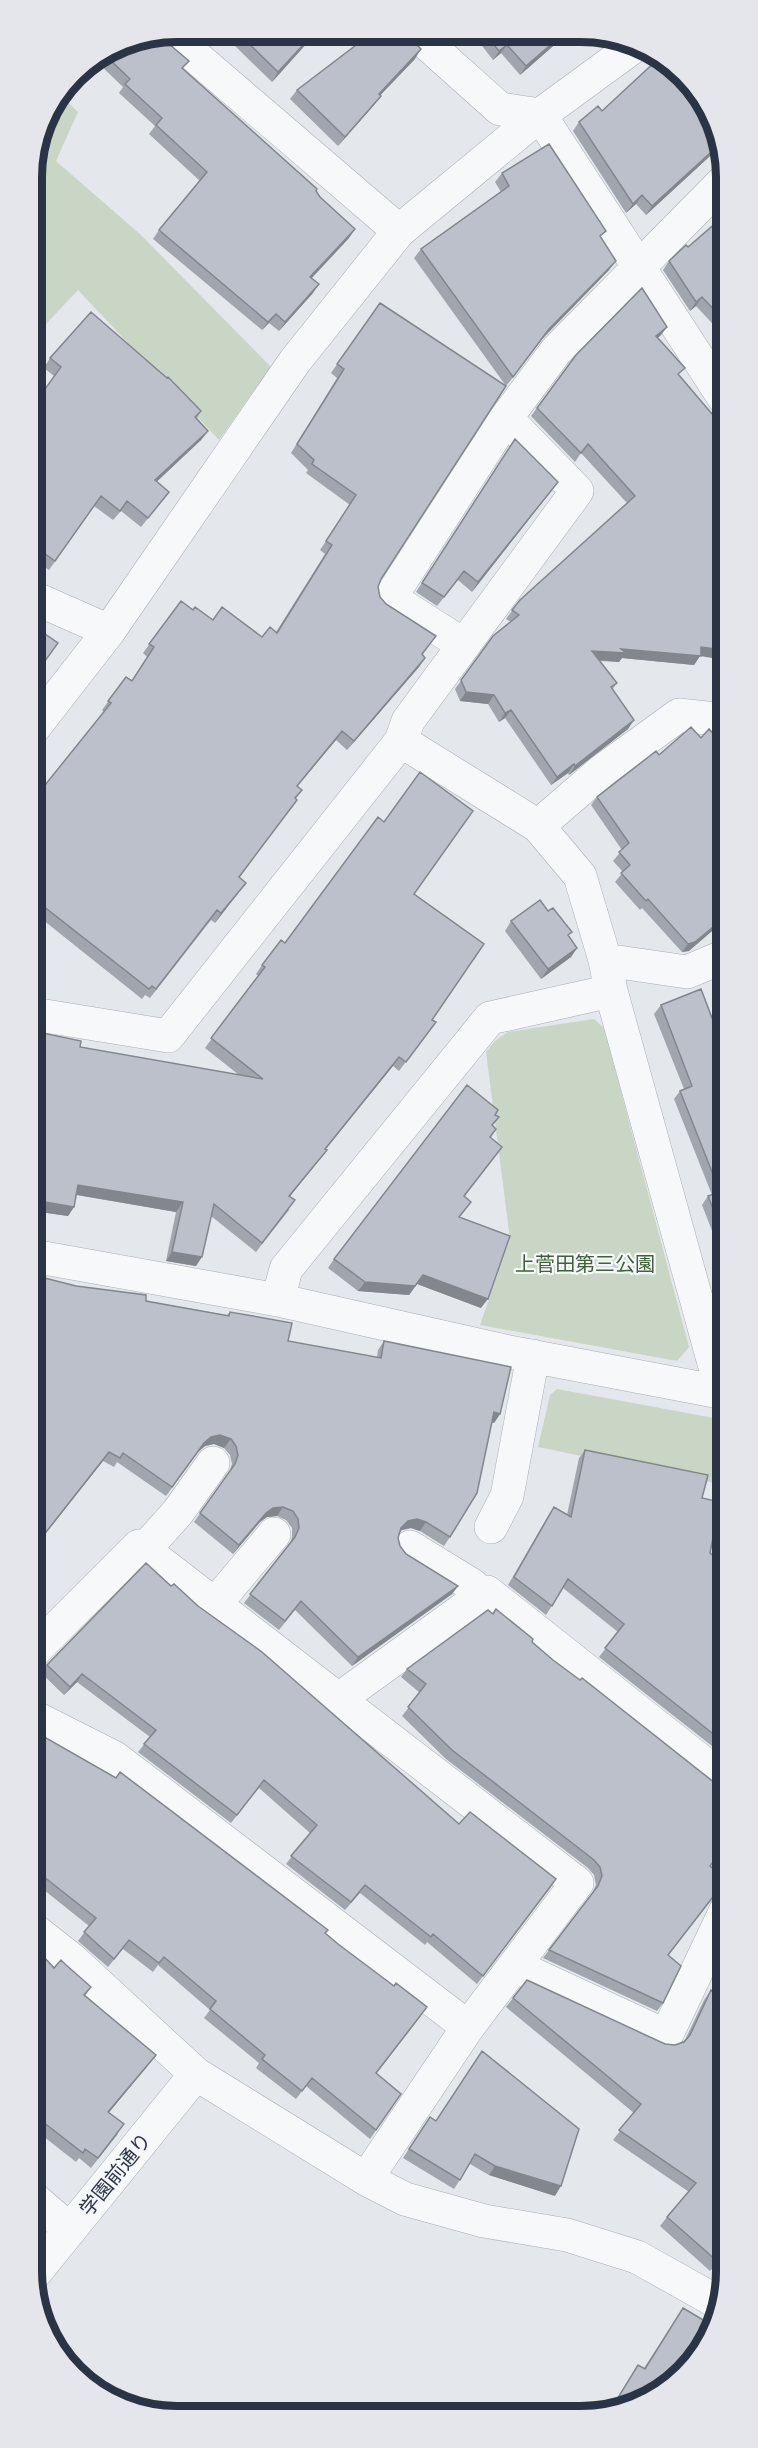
<svg xmlns="http://www.w3.org/2000/svg" width="758" height="2448" font-family="Manrope,'Noto Sans JP',sans-serif">
<style>
.green{fill:#c9d6c5}
.lines{fill:none;stroke-linecap:round;stroke-linejoin:round}
.minor-casing{stroke:#a9aeb7;stroke-width:34}
.minor{stroke:#f7f8fa;stroke-width:33}
.wall{fill:#a1a5ae}
.shaded-wall{fill:#83868d}
.building{fill:#bbc0ca;stroke:#83868d;stroke-width:1.5}
.labels{text-anchor:middle;dominant-baseline:central;stroke-width:4.5;stroke-linejoin:round;paint-order:stroke}
.park-label{font-size:20px;fill:#3f6138;stroke:#f4f6f9}
.street-label{font-size:20px;fill:#2b3445;stroke:#f4f6f9}
.rim{fill:none;stroke:#2b3445;stroke-width:8}
</style>
<rect width="100%" height="100%" fill="#e4e7ec"/>
<path class="green" d="M60,95L78,112L56,161L141,235L271,367L219,440L78,290L32,339V168L43,121Z
M594,1019L604,1028L689,1347L677,1361L480,1325L510,1239L486,1052L496,1040L508,1032Z
M557,1389L725,1420V1511L715,1507L719,1484L538,1447L550,1395Z
M725,1520V1570L707,1557L719,1543Z"/>
<g class="lines">
<defs>
<path id="minor" d="M168,33L399,231
M415,33L500,109L540,115L724,398
M32,597L109,631
M464,645L390,598L506,418L556,351L724,181
M32,730L109,631L295,361L399,231L540,115L633,47
M401,741L538,826L580,876L605,960L611,991L722,1392
M538,826L603,770L679,715L724,720
M605,960L687,972L725,956
M33,1014L168,1036L401,741L408,721L577,491L506,418
M33,1256L278,1300L509,1352L725,1393
M278,1300L286,1269L490,1018L611,991
M491,1527L507,1496L533,1356
M410,1547L472,1585
M144,1550L178,1512L213,1463
M215,1604L274,1534
M33,1652L139,1546L577,1883L468,2027L366,2179
M339,1699L487,1592L726,1781
M34,1717L115,1758L468,2027
M34,1930L71,1959L196,2074L366,2179L405,2199L484,2221L567,2235L637,2257L721,2304
M515,1966L666,2036L726,1910
M34,2199L70,2230
M34,2274L196,2074"/>
</defs>
<use href="#minor" class="minor-casing"/>
<use href="#minor" class="minor"/>
</g>
<path class="wall" d="M240,32H317L272,82L232,43Z
M472,33L567,34L520,75L501,53L493,60Z
M122,42L183,69L316,191L349,238L312,278L313,293L279,331L269,323L262,330L153,239L159,230L200,181L149,134L155,126L119,93L123,87L95,60Z
M415,59L380,95L381,96L374,105L338,146L290,99L297,90Z
M692,88L722,145L646,215L636,204L626,213L573,131L579,122L602,111Z
M502,173L601,237L609,270L543,338L506,386L381,579L378,587L380,597L386,604L436,636L422,655L425,658L419,667L347,750L336,740L297,786L302,790L239,878V892L215,923L211,920L150,998L145,995L142,999L33,912V800L104,712L102,710L126,677L132,680L147,657L143,653L181,601L193,610L213,620L262,637L276,632L325,554L320,550L350,505L306,473L308,470L291,453L337,378L331,373L380,303L506,386L414,258L421,249L501,192L495,182Z
M724,216V336L696,306L690,311L663,270L669,261L688,247Z
M667,327L658,338L679,376L700,656L694,665L622,658L619,662L600,661L617,683L612,690L628,729L569,775L568,773L551,785L505,718L499,722L488,704L460,701L455,689L493,636L511,622L506,619L520,600L627,503L581,453L575,462L531,416L576,355Z
M50,358L201,411L197,418L208,431L201,440L156,482L162,501L141,527L121,511L113,520L94,506L49,570L32,558V407L54,376L44,368Z
M509,448L558,482L472,592L458,580L437,606L416,592Z
M701,738L689,951L682,952L642,908L640,910L615,882L623,872L613,861L622,850L591,805L597,797L659,755Z
M414,894L432,1020L429,1031L399,1071L393,1066L326,1149L327,1150L320,1159L290,1196L289,1210L256,1252L211,1216L196,1266L166,1261L176,1212L76,1195L74,1207L68,1216L33,1211V1035H35L38,1032L80,1047L239,1075L205,1048L258,976L256,974L262,965L285,943Z
M548,911L569,936L577,948L571,957L541,979L505,931L511,921Z
M661,1005L725,1052V1264L702,1205L708,1196L712,1195L674,1099L680,1091L684,1089L654,1014Z
M495,1115L499,1117L492,1126L490,1137L495,1156L464,1197L459,1217L481,1308L417,1284L409,1295L358,1291L328,1268L334,1259Z
M33,1275L76,1286L146,1301L227,1315L230,1312L288,1341L377,1357L378,1350L384,1341L500,1414L494,1423L492,1422L450,1537L444,1546L420,1531L411,1528L402,1530L399,1532L398,1538L400,1546L406,1554L458,1586L452,1594L352,1666L295,1610L279,1630L244,1603L290,1544L292,1537V1528L286,1520L277,1516L267,1517L260,1522L233,1554L194,1522L229,1473L232,1464L230,1455L224,1448L214,1444L205,1446L198,1452L166,1496L117,1462L114,1467L103,1461L35,1547L33,1569Z
M585,1450L702,1498L710,1553L725,1566L726,1757L599,1657L618,1632L563,1588L546,1615L508,1585L548,1516L554,1507L567,1515L579,1458Z
M171,1586L198,1606L459,1824L551,1887L477,1984L427,1942L425,1945L360,1893L345,1910L286,1864L310,1833L259,1788L231,1823L138,1752L150,1737L77,1682L64,1695L41,1673L47,1665Z
M496,1609L532,1642L710,1866L721,1888L668,1955L663,2003L657,2011L543,1958L592,1893L596,1885L594,1875L588,1868L446,1759L402,1716L420,1693L401,1677L407,1669L492,1614Z
M34,1725L39,1734L325,1933L421,2016L376,2074L401,2094L370,2139L306,2086L296,2099L256,2068L259,2063L204,2018L210,2010L158,1965L153,1972L123,1949L108,1967L78,1941L89,1926L34,1882Z
M34,1946L54,1968L91,1987L85,1996L149,2064L109,2112L118,2134L91,2168L79,2158L76,2162L34,2129Z
M527,1980L665,2044L675,2045L685,2040L704,2000L711,1990L721,1999L726,1993V2261L721,2258L710,2271L660,2226L667,2217L689,2192L613,2140L634,2113L506,2007Z
M430,2117L435,2121L555,2196L489,2175L470,2164L454,2189L403,2158Z
M683,2308L715,2327L609,2414H607L638,2365L644,2368Z"/>
<path class="shaded-wall" d="M315,32H317L272,82L278,72Z
M563,34H567L520,75L526,66Z
M507,45L501,53L493,60L499,51Z
M421,49L415,59L372,104L379,94Z
M381,96L374,105L338,146L345,137Z
M721,143L722,145L646,215L652,206Z
M642,195L636,204L626,213L633,204Z
M355,229L349,238L304,286L310,277Z
M616,261L609,270L543,338L506,386L549,329Z
M319,284L313,293L279,331L285,322Z
M702,297L696,306L690,311L696,302Z
M276,314L269,323L262,330L268,322Z
M667,327L661,335L650,345L656,336Z
M208,431L201,440L148,490L155,480Z
M558,482L551,491L472,592L478,582Z
M701,647L724,650V660L700,656L694,665L622,658L619,662L586,659L592,651L621,649Z
M425,658L419,667L347,750L354,741Z
M466,692L494,695L488,704L460,701Z
M511,710L505,718L499,722L505,713Z
M634,720L628,729L569,775L575,766Z
M342,731L336,740L290,795L297,786Z
M574,764L568,773L551,785L557,777Z
M246,883L239,892L215,923L221,913Z
M725,917V920L689,951L682,952L688,944Z
M577,948L571,957L541,979L548,969Z
M399,1057L393,1066L318,1158L325,1149Z
M327,1150L320,1159L283,1205L289,1196Z
M78,1185L183,1202L176,1212L72,1194Z
M33,1200L74,1207L68,1216L33,1211Z
M172,1252L202,1257L196,1266L166,1261Z
M423,1275L488,1299L481,1308L417,1284L409,1295L358,1291L365,1282Z
M494,1412L500,1414L494,1423L487,1421Z
M220,1435L231,1439L224,1448L214,1444L205,1446L198,1452L166,1496L204,1443L211,1437Z
M109,1452L103,1461L33,1549V1548Z
M283,1507L277,1516L267,1517L260,1522L233,1554L239,1545L266,1513L273,1508Z
M417,1519L426,1522L420,1531L411,1528L402,1530L394,1537L401,1528L408,1521Z
M458,1586L452,1594L352,1666L358,1657Z
M82,1674L77,1682L64,1695L70,1687Z
M156,2055L149,2064L102,2121L108,2112Z
M495,2166L561,2186L555,2196L489,2175Z
M726,2251L721,2258L710,2271L717,2261Z"/>
<path class="building" d="M240,32H315L278,72L238,33Z
M372,33H405L421,49L379,94L381,96L345,137L297,90Z
M485,34H563L526,66L507,45L499,51Z
M160,35L162,38L189,61L182,68L317,189L316,191L320,197L355,229L310,277L319,284L285,322L276,314L268,322L159,230L207,172L156,125L162,118L125,84L130,79L104,54L122,42Z
M657,60L676,70L692,88L721,143L652,206L642,195L633,204L579,122L598,106L602,111Z
M549,144L606,231L600,236L616,261L549,329L513,377L421,249L509,186L502,173Z
M724,216V320L702,297L696,302L669,261L686,245L688,247Z
M642,288L667,327L656,336L685,368L678,374L724,428V650L701,647V656L621,649L626,653L592,651L617,683L611,687L634,720L575,766L574,764L557,777L511,710L505,713L494,695L466,692L461,680L493,636L519,615L512,610L520,600L635,496L588,444L581,453L537,408L576,355Z
M380,303L506,386L381,579L378,587L380,597L386,604L436,636L422,654L425,658L354,741L342,731L297,786L302,790L295,798L297,800L239,877L246,883L221,913L217,910L156,989L152,986L149,989L34,899L33,901V800L111,703L108,701L126,677L132,681L154,647L149,644L181,601L193,610L195,607L213,620L222,607L262,637L270,627L277,633L332,545L326,541L356,495L312,464L314,460L297,444L344,369L337,364Z
M91,312L167,378L168,377L201,411L195,417L208,431L155,480L169,492L148,518L127,501L120,511L101,496L55,561L34,546L32,549V416L33,414L32,413V407L61,367L50,358Z
M515,439L558,482L478,582L464,571L444,597L422,583Z
M32,625L58,643L32,679Z
M691,727L701,738L709,729L724,746L725,917L695,942L688,944L648,899L646,901L621,873L630,865L619,852L629,843L597,797L656,751L659,755Z
M420,772L473,811L414,894L484,944L432,1020L436,1022L406,1062L399,1057L325,1149L327,1150L289,1196L295,1200L262,1243L214,1204L202,1257L172,1252L183,1202L78,1185L74,1207L33,1200V1035H37L38,1032L81,1041L80,1047L263,1079L211,1038L265,967L262,965L281,940L285,943L378,817L384,822Z
M540,900L548,911L553,908L572,932L568,935L577,948L548,969L511,921Z
M701,989L725,1052V1239L708,1196L720,1192L680,1091L692,1086L661,1005Z
M467,1085L498,1110L495,1115L499,1117L492,1125L496,1129L490,1137L502,1147L464,1196L471,1202L459,1217L510,1236L488,1299L423,1275L415,1286L365,1282L334,1259Z
M33,1275L76,1286L146,1295V1301L229,1316L230,1312L292,1323L288,1341L381,1358L384,1341L511,1367L500,1414L494,1412L477,1493L450,1537L426,1522L417,1519L408,1521L401,1528L398,1538L400,1546L406,1554L458,1586L358,1657L301,1601L285,1621L250,1594L295,1537L299,1528L298,1519L293,1511L283,1507L273,1508L266,1513L239,1545L200,1513L235,1464L238,1455L236,1446L231,1439L220,1435L211,1437L204,1443L172,1487L123,1453L120,1458L109,1452L35,1546L45,1554L33,1569Z
M585,1450L708,1475L702,1498L720,1502L710,1553L725,1566L726,1744L605,1648L624,1624L568,1579L552,1606L514,1577L554,1507L571,1517Z
M146,1563L171,1586L174,1584L198,1606L262,1652L459,1824L470,1812L556,1879L483,1976L433,1934L431,1937L365,1885L351,1902L291,1856L317,1825L264,1780L237,1815L144,1744L156,1730L82,1674L70,1687L47,1665Z
M496,1609L533,1639L532,1642L553,1660L580,1680L582,1678L720,1787L726,1790V1845L710,1866L726,1878V1880L668,1955L681,1966L663,2003L549,1950L598,1886L602,1876L600,1867L594,1860L452,1750L408,1707L426,1684L407,1669L488,1610L493,1614Z
M34,1725L41,1730L39,1734L116,1778L120,1772L328,1930L325,1933L338,1944L394,1986L396,1983L427,2007L376,2073L401,2094L376,2130L312,2078L302,2091L262,2059L265,2055L210,2009L216,2001L164,1957L159,1963L129,1940L114,1959L84,1932L96,1918L34,1869Z
M34,1946L54,1968L61,1960L65,1964L91,1987L84,1995L156,2055L108,2112L124,2124L98,2158L85,2149L83,2153L34,2115Z
M527,1980L665,2044L675,2045L684,2042L690,2035L711,1990L722,2000L726,1993V2251L717,2261L667,2217L696,2183L619,2130L641,2104L513,1998Z
M482,2051L579,2129L561,2186L495,2166L475,2154L460,2180L409,2149L430,2117L436,2121Z
M683,2308L715,2327L690,2367L654,2397L608,2414L638,2365L645,2369Z"/>
<g class="labels">
<g class="park-label">
<text x="585" y="1263">上菅田第三公園</text>
</g>
<g class="street-label">
<text transform="translate(115 2174) rotate(-51)">学園前通り</text>
</g>
</g>
<path d="M0 0H758V2448H0ZM177 42H581A135 135 0 0 1 716 177V2271A135 135 0 0 1 581 2406H177A135 135 0 0 1 42 2271V177A135 135 0 0 1 177 42Z" fill="#e4e6eb" fill-rule="evenodd"/>
<path class="rim" d="M177 42H581A135 135 0 0 1 716 177V2271A135 135 0 0 1 581 2406H177A135 135 0 0 1 42 2271V177A135 135 0 0 1 177 42Z"/>
</svg>
